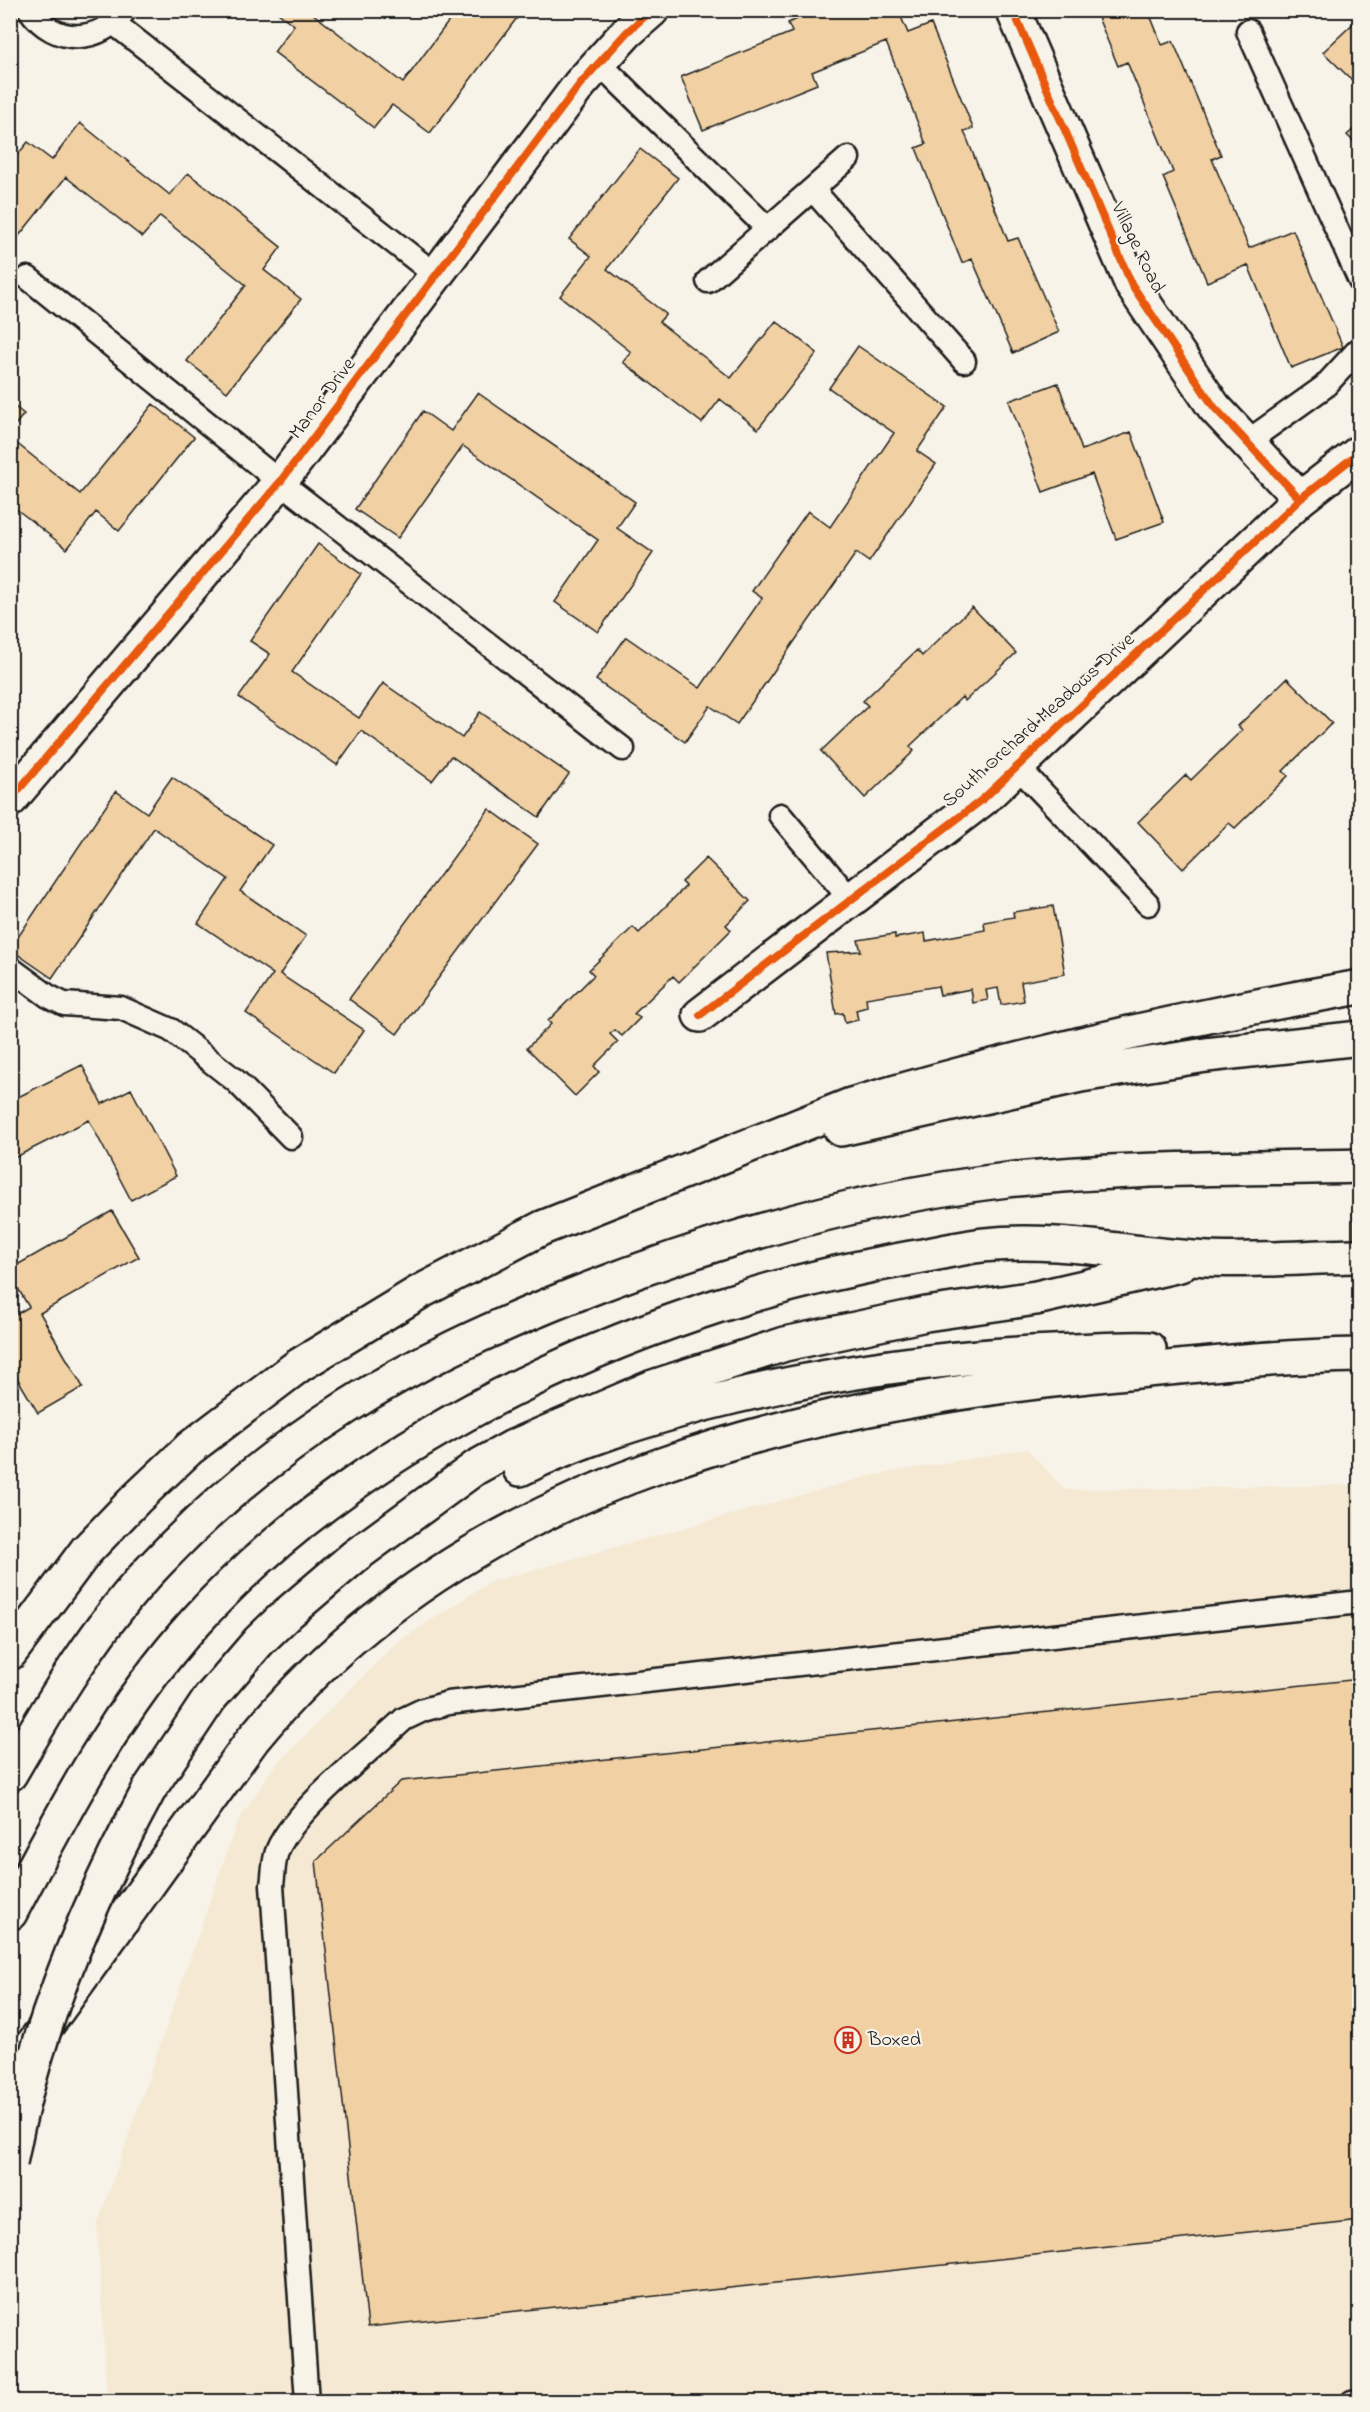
<svg xmlns="http://www.w3.org/2000/svg" width="1370" height="2412" font-family="'Indie Flower',sans-serif">
<style>
.built{fill:#f5e9d3}
.building{fill:#f1d1a3;stroke:#1c1c1c;stroke-width:1.5}
.lines{fill:none;stroke-linecap:round;stroke-linejoin:round}
.service-casing{stroke:#1c1c1c;stroke-width:27}
.minor-casing{stroke:#1c1c1c;stroke-width:38}
.motorway-casing{stroke:#1c1c1c;stroke-width:38}
.service{stroke:#f7f3e8;stroke-width:22}
.minor{stroke:#f7f3e8;stroke-width:33}
.motorway{stroke:#f7f3e8;stroke-width:33}
.motorway-bridge-casing{stroke:#1c1c1c;stroke-width:38;stroke-linecap:butt}
.motorway-bridge{stroke:#f7f3e8;stroke-width:33}
.cycleway-casing{stroke:#f7f3e8;stroke-width:11}
.cycleway{stroke:#e8590c;stroke-width:8}
.labels{text-anchor:middle;dominant-baseline:central;stroke-width:4.5;stroke-linejoin:round;paint-order:stroke}
.street-label{font-size:20px;fill:#1c1c1c;stroke:#f7f3e8}
.poi-label{font-size:20px;fill:#1c1c1c;stroke:#f7f3e8;text-anchor:start}
</style>
<rect width="100%" height="100%" fill="#f7f3e8"/>
<filter id="ink" filterUnits="userSpaceOnUse"><feTurbulence type="fractalNoise" baseFrequency=".0167" numOctaves="2"/><feDisplacementMap in="SourceGraphic" scale="12" xChannelSelector="R" yChannelSelector="G"/><feConvolveMatrix kernelMatrix="1 2 1 2 8 2 1 2 1" color-interpolation-filters="sRGB"/></filter>
<g filter="url(#ink)">
<path class="built" d="M1027,1449L1065,1490L1359,1485V2401H107L97,2226L237,1823L272,1769L396,1643L490,1582L870,1476Z"/>
<path class="building" d="M274,10H308L403,83L457,10H523L430,133L392,105L374,128L274,52L294,25Z
M819,10H898L908,33L931,24L973,128L964,131L1008,241L1018,238L1059,332L1013,353L972,259L962,263L916,148L926,144L886,42L812,72L817,84L703,130L681,77L792,32L788,23Z
M1095,10H1148L1162,45L1173,41L1221,155L1212,159L1249,248L1293,230L1343,347L1291,368L1248,265L1207,282L1163,177L1173,172L1127,62L1118,66Z
M1360,17V88L1323,52Z
M80,123L170,195L188,173L281,247L264,270L301,299L227,392L187,361L246,285L160,216L142,237L66,177L10,247V164L28,142L52,160Z
M1360,124V148L1347,135Z
M640,149L678,178L607,269L666,314L659,322L731,378L776,321L817,353L758,429L720,399L702,423L623,362L631,352L560,296L591,256L569,239Z
M858,346L947,407L917,451L936,464L869,562L856,553L737,724L710,706L685,742L596,680L626,637L700,688L762,598L752,591L808,511L830,527L894,433L829,388Z
M1058,383L1082,450L1131,432L1164,522L1116,539L1092,474L1043,492L1009,401Z
M478,393L635,502L617,528L653,553L598,632L555,602L598,540L463,446L398,538L355,509L423,411L451,431Z
M10,403L24,414L10,431Z
M153,404L194,437L119,531L96,512L67,549L10,504V438L80,494Z
M318,544L361,574L292,672L359,718L383,683L462,738L480,712L569,774L539,817L451,756L432,781L361,731L337,765L239,697L270,654L250,641Z
M972,607L1016,653L965,701L962,697L910,746L914,751L865,798L821,751L868,706L863,701L917,650L922,656Z
M1287,678L1332,723L1283,771L1288,776L1235,828L1229,823L1183,869L1138,822L1186,775L1191,780L1242,730L1238,726Z
M172,777L272,845L240,891L306,936L280,974L364,1030L334,1073L246,1013L273,974L198,923L228,879L154,828L52,978L10,949L116,791L147,813Z
M489,809L538,844L397,1034L349,999Z
M706,858L750,901L726,925L731,930L679,982L673,976L634,1014L640,1018L622,1036L615,1030L610,1034L618,1042L594,1066L599,1072L575,1096L527,1048L551,1024L548,1021L594,975L589,970L633,927L639,933L686,886L682,882Z
M1053,906L1065,974L1021,982L1024,1001L1001,1005L998,988L986,990L988,1000L973,1003L971,989L940,995L938,986L866,998L867,1007L856,1010L858,1020L845,1023L843,1013L836,1014L826,953L861,951L858,940L895,934V938L925,933L926,941L985,930L984,922L1014,917L1013,912Z
M82,1065L102,1104L131,1089L176,1176L131,1200L89,1120L10,1160V1101Z
M1353,1191H1360V1327H1355Z
M112,1211L139,1257L40,1313L83,1387L38,1413L10,1366V1318L29,1307L10,1275V1269Z
M1360,1679V2220L368,2327L316,1861L401,1781Z"/>
<g class="lines">
<defs>
<path id="service" d="M30,10C55,46 100,44 125,10
M115,24L437,276
M1248,31L1360,281
M599,63L768,229
M813,190L964,361
M28,278L280,482L623,749
M708,281L848,158
M1247,442L1324,387L1360,348
M1018,767L1148,904
M780,815L851,900
M10,968L48,996L64,1004L121,1008L171,1030L236,1081L291,1137
M307,2402L272,1885C274,1873 273,1860 278,1849C296,1809 370,1751 404,1719L423,1710L448,1703L1360,1602
M1352,2402L1360,2401"/>
<path id="minor" d="M1013,10L1132,285L1214,407L1300,499
M10,800L280,482L580,84L627,32L652,10
M700,1015L983,799L1300,499L1360,452"/>
<path id="motorway" d="M841,1129L1081,1075L1206,1055L1360,1038
M520,1469C579,1440 641,1421 704,1404C819,1374 934,1357 1053,1352C1085,1351 1117,1348 1149,1349
M10,1653L86,1551L136,1499L190,1448L298,1366L418,1293L542,1228L851,1105C1018,1056 1188,1017 1360,987
M10,1774C53,1700 98,1624 158,1562C214,1503 276,1452 345,1408C414,1363 492,1328 569,1297C709,1241 857,1198 1007,1180C1124,1167 1242,1169 1360,1166
M150,1788L210,1698L259,1641L287,1614L355,1556L475,1468L513,1447L653,1387L785,1344L926,1314L1036,1298L1180,1265
M10,1913C64,1810 118,1707 196,1621C370,1429 659,1301 911,1258C935,1254 959,1248 983,1245C1058,1237 1133,1255 1208,1259C1256,1261 1306,1257 1354,1256
M10,2076L253,1739C472,1472 820,1400 1148,1370C1219,1363 1288,1356 1360,1355"/>
</defs>
<use href="#service" class="service-casing"/>
<use href="#minor" class="minor-casing"/>
<use href="#motorway" class="motorway-casing"/>
<use href="#service" class="service"/>
<use href="#minor" class="minor"/>
<use href="#motorway" class="motorway"/>
<defs>
<path id="motorway-bridge" d="M10,2163C34,2031 87,1904 150,1788"/>
</defs>
<use href="#motorway-bridge" class="motorway-bridge-casing"/>
<use href="#motorway-bridge" class="motorway-bridge"/>
<defs>
<path id="cycleway" d="M1013,10L1132,285L1214,407L1300,499
M10,800L280,482L580,84L627,32L652,10
M700,1015L983,799L1300,499L1360,452"/>
</defs>
<use href="#cycleway" class="cycleway-casing"/>
<use href="#cycleway" class="cycleway"/>
</g>
</g>
<defs>
<symbol id="building-ring" viewBox="-11 -11 22 22"><circle r="9.5" fill="#f7f3e8" stroke="#c8321e" stroke-width="1.5"/><path d="M-4-6H4V6H1V3H-1V6H-4ZM-2.5-4.3h1.7v1.8h-1.7ZM.8-4.3h1.7v1.8H.8ZM-2.5-1h1.7V.8h-1.7ZM.8-1h1.7V.8H.8Z" fill="#c8321e"/></symbol>
</defs>
<g fill-rule="evenodd">
<use href="#building-ring" x="833" y="2025" width="30" height="30"/>
</g>
<g class="labels">
<g class="street-label">
<text transform="translate(1137 248) rotate(64)">Village Road</text>
<text transform="translate(323 399) rotate(-53)">Manor Drive</text>
<text transform="translate(1039 721) rotate(-42)">South Orchard Meadows Drive</text>
</g>
<g class="poi-label">
<text x="868" y="2040">Boxed</text>
</g>
</g>
<rect width="1370" height="2412" fill="none" stroke="#f7f3e8" stroke-width="36"/>
<rect x="18" y="18" width="1334" height="2376" fill="none" stroke="#1c1c1c" stroke-width="2" filter="url(#ink)"/>
</svg>
